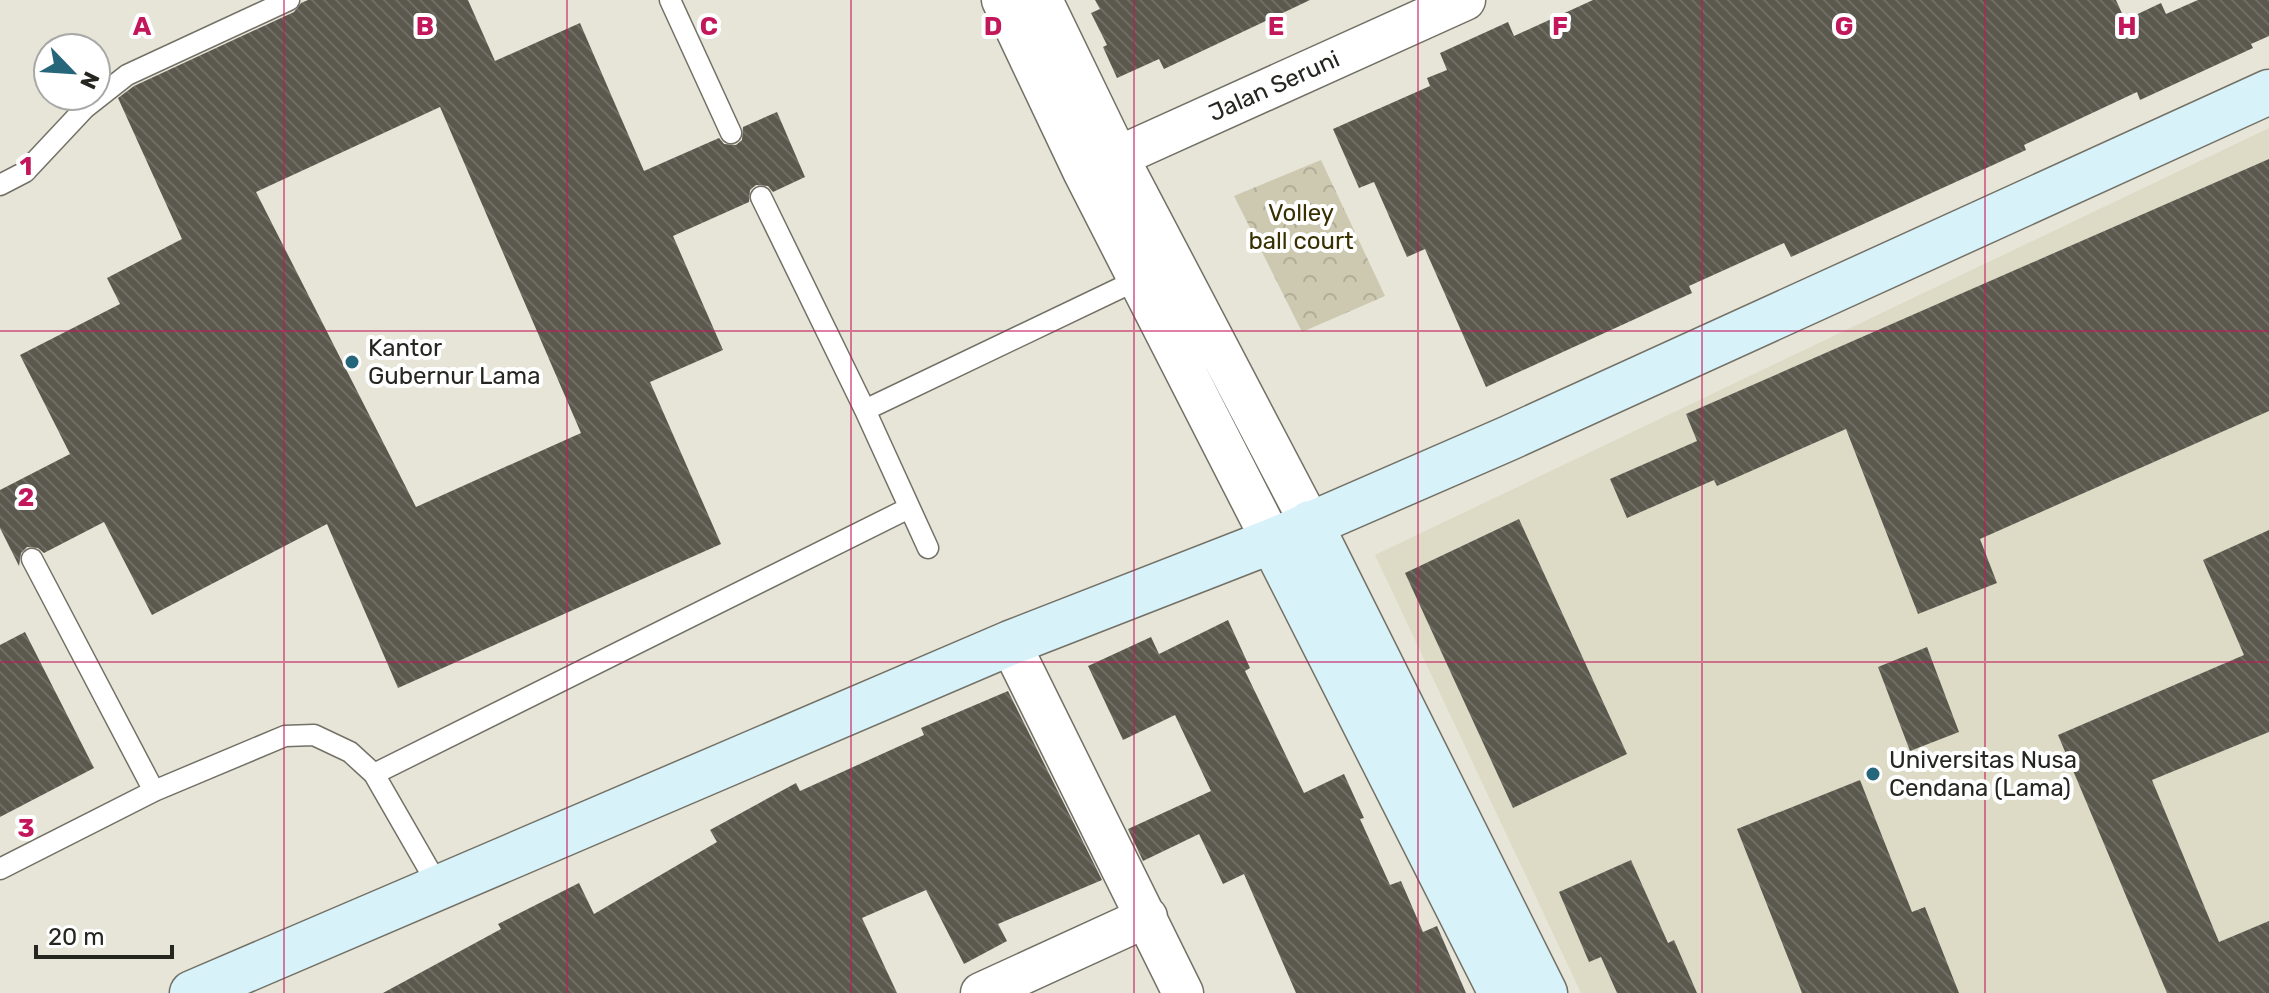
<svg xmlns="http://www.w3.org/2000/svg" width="2269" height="993" font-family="Rubik,sans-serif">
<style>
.built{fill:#dddbc6}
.forest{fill:url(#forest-crowns)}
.building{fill:url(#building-back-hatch);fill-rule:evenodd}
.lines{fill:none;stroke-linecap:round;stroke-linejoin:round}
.lane-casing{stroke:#737166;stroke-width:23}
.street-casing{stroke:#737166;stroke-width:43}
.secondary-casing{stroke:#737166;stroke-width:47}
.lane{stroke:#fff;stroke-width:20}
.street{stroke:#fff;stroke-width:40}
.secondary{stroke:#d8f2fa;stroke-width:44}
.grid{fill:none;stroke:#c2185b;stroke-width:2;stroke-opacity:0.55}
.poi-dot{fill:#26667b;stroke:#fff;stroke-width:3}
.labels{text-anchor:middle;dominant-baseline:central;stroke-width:8;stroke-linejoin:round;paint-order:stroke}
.street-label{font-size:24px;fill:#262621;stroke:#fff}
.park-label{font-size:24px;fill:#383000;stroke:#fff}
.poi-label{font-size:24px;fill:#262621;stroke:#fff;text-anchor:start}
.grid-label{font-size:26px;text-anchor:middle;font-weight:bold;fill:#c2185b;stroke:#fff;stroke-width:8;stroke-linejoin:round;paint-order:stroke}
</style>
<defs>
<pattern id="forest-crowns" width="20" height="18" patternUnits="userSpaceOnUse" patternTransform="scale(2)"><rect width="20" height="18" fill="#cdc9b0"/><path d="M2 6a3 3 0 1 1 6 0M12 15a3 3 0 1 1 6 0" fill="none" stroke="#b0ac97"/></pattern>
<pattern id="building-back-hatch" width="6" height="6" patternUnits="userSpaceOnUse" patternTransform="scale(2)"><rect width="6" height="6" fill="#5b594e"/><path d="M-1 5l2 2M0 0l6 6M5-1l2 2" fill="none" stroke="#6f6d64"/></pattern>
</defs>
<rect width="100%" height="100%" fill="#e7e5d8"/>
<path class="built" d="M2269,128V993H1581L1375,555Z"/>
<path class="forest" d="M1321,160L1385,296L1302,332L1234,196Z"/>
<path class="building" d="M308,0H468L495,61L580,23L644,171L719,138L724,144L736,145L742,140L743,127L777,112L805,177L773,192L768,186L756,185L750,190L749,202L673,236L723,350L650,382L721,544L398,688L327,524L152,615L104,522L44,553L38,548L27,547L21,553L19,566L0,528V490L70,454L20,355L120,304L107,278L182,239L118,98L134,86L294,12L301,3ZM440,107L581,433L416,507L256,192Z
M1095,0H1310L1164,69L1159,59L1117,78L1103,47L1107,45L1091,13L1100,9Z
M1593,0H2116L2125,20L2161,3L2166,14L2198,0H2269V36L2251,44L2253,48L2140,100L2137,92L2024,145L2026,150L1791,257L1784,243L1689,286L1692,293L1486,387L1425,249L1407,257L1374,182L1359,188L1333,129L1430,86L1427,78L1447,70L1440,53L1508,22L1514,36Z
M2269,159V411L1980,539L1997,583L1918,614L1846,429L1717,486L1714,480L1627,518L1610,479L1697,441L1686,414Z
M1519,519L1627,754L1513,808L1405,573Z
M2269,530V732L2152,780L2219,942L2269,921V993H2167L2058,735L2244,655L2203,560Z
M1228,620L1250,668L1245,671L1304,793L1344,774L1364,818L1360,819L1390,885L1401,881L1423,932L1437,926L1466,993H1296L1244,874L1223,884L1199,834L1143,861L1128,829L1211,791L1175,715L1123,740L1088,666L1151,637L1159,654Z
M25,632L94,768L0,817V645Z
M1927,647L1959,732L1910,751L1878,667Z
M1008,691L1102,880L998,924L1007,941L964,964L926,890L862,918L897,993H383L501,929L498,924L579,883L594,914L717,842L710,830L796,783L800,791L924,735L921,728Z
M1860,780L1912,912L1925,907L1959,993H1802L1737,829Z
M1631,860L1668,943L1674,940L1697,993H1617L1601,957L1589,962L1559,892Z"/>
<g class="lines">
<defs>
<path id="lane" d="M670,0L731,133
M0,185L25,172L85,108L127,75L289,0
M761,197L865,410L928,548
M865,410L1139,279
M32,559L154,791
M374,774L909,508
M0,869L154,791L285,736L314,735L350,752L374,774L439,887"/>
<path id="street" d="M1002,0L1084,173L1272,541
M1042,0L1117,155L1310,523
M1093,168L1465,0
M1010,643L1183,993
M981,993L1147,917"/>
<path id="secondary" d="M1310,523L1545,993
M1272,541L1501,993
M192,993L1010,643L1272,541L1509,438L2269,92"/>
</defs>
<use href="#lane" class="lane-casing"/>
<use href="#street" class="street-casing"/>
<use href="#secondary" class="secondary-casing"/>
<use href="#lane" class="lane"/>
<use href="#street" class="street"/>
<use href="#secondary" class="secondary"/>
</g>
<path class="grid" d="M284,0V993M567,0V993M851,0V993M1134,0V993M1418,0V993M1702,0V993M1985,0V993M0,331H2269M0,662H2269"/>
<g class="poi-dot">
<circle cx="352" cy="362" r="8"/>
<circle cx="1873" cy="774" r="8"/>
</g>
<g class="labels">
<g class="street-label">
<text transform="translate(1274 86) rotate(-24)">Jalan Seruni</text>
</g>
<g class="park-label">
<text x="1301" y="213">Volley<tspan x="1301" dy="28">ball court</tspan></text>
</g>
<g class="poi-label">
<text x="368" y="348">Kantor<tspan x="368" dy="28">Gubernur Lama</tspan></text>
<text x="1889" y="760">Universitas Nusa<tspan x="1889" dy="28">Cendana (Lama)</tspan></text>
</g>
</g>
<g class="grid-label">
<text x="142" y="35">A</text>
<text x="425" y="35">B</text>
<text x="709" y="35">C</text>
<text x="993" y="35">D</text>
<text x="1276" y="35">E</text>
<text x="1560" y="35">F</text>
<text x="1844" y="35">G</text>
<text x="2127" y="35">H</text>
<text x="26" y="175">1</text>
<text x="26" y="506">2</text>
<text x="26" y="837">3</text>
</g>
<g transform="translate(72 72) rotate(115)"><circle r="38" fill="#ffffff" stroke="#a8a8a6" stroke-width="2"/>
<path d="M0-6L14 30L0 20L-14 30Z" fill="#26667b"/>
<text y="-12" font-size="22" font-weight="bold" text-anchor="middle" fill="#262621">N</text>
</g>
<path d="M36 945v12h136v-12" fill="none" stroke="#262621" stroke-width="4"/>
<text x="48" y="945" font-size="24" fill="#262621" stroke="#ffffff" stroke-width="6" paint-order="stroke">20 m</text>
</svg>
